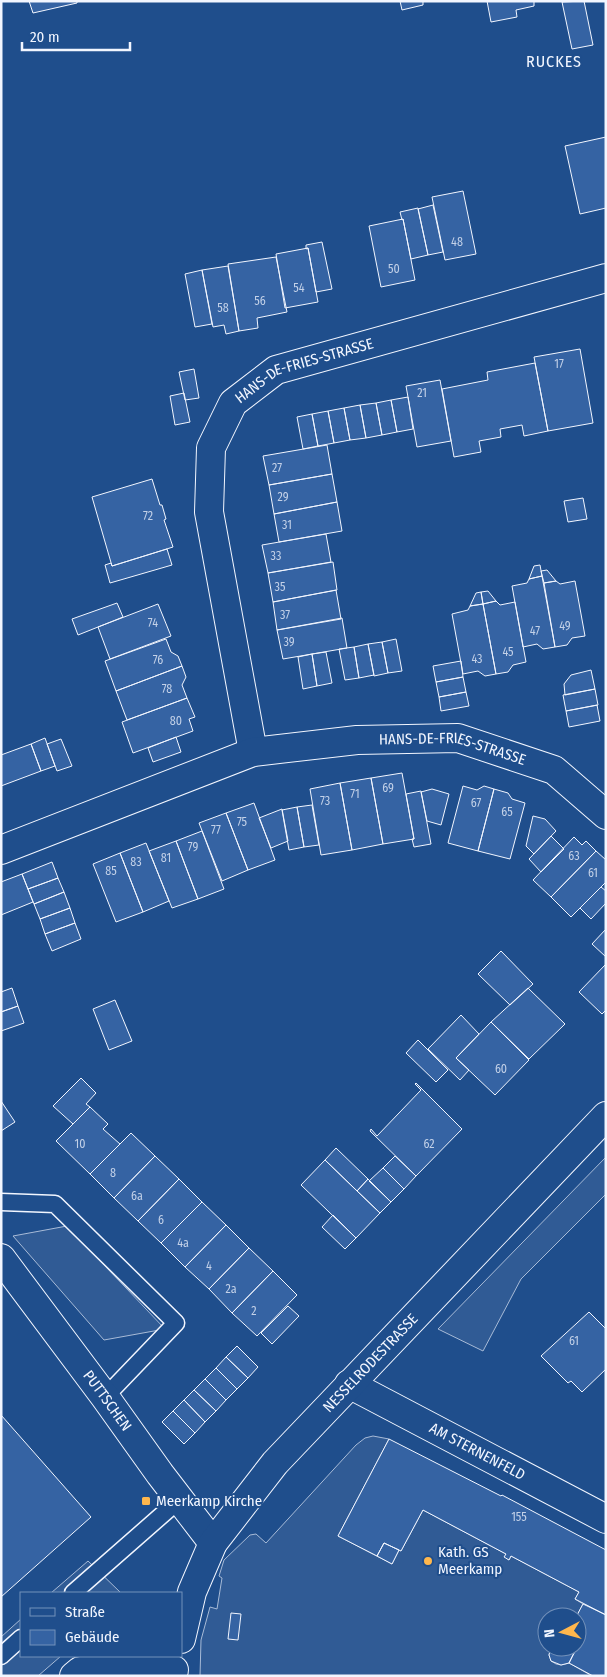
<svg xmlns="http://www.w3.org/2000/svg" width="607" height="1677" font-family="'Fira Sans Condensed',sans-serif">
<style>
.built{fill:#305b95;stroke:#a8bbd7}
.building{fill:#3563a3;stroke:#f2f6ff}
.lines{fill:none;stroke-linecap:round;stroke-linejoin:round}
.lane-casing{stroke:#f2f6ff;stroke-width:19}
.street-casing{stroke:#f2f6ff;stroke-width:30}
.lane{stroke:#1f4e8c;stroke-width:16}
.street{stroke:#1f4e8c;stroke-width:28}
.poi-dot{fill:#ffb74d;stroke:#1f4e8c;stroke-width:2}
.labels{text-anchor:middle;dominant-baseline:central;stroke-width:4;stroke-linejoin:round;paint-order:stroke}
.number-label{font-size:12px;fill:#c3d1e8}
.street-label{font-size:15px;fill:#f2f6ff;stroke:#1f4e8c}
.poi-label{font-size:15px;fill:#f2f6ff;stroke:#1f4e8c;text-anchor:start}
.neighbourhood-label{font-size:16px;letter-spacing:1px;fill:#f2f6ff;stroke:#1f4e8c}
</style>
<rect width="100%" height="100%" fill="#1f4e8c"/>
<path class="built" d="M606,1157V1194L521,1279L483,1351L438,1329Z
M67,1226L165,1329L104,1340L13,1236Z
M373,1436L389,1439L338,1536L392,1564L399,1550L401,1551L423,1510L506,1554L505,1557L509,1560L511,1556L579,1592L575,1599L583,1604L576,1617H547V1647H551L549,1655L551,1661L556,1664L561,1665L569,1663L592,1676H200L201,1640L210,1607L217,1609L222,1578L219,1576L224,1560L250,1535L256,1534L266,1543L356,1445L365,1438Z
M88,1561L121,1593H51Z
M21,1619V1656H61L38,1676H1V1637Z"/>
<path class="building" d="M29,1H77V3L33,13Z
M400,1H423V5L402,10Z
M487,1H534V6L516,10L517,17L491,22Z
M584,1L593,45L572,49L562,2Z
M606,137V208L580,214L565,146Z
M463,191L476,254L445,260L432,197Z
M433,205L443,252L428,255L418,209Z
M418,208L428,255L411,259L403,219L402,220L400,212Z
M403,219L415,280L381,287L369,226Z
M322,242L332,289L316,292L308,248L306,249V245Z
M308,248L318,302L285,308L276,254Z
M276,257L287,312L257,318L258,328L239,331L228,264Z
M228,266L239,331L226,334L224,325L213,327L202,270Z
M202,270L212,324L195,327L185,274Z
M580,349L593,423L548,431L534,357Z
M535,363L548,431L524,436L522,425L500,429L501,437L479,441L481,452L454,457L442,389L488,380L487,372Z
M194,369L199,398L185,400L179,372Z
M440,380L451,441L417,447L406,386Z
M184,393L190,422L175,425L170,396Z
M408,397L413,429L397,432L391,400Z
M391,400L397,432L382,435L376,403Z
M376,403L382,435L366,438L360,405Z
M360,405L366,438L350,440L344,408Z
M344,408L350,440L334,443L328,411Z
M328,411L334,443L318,446L312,414Z
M312,414L318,446L303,449L297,417Z
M327,445L332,474L269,485L263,456Z
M332,474L337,502L274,514L269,485Z
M152,479L160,505H162L166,519L164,520L173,547L112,566L92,497Z
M583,498L587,519L568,522L564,501Z
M337,502L342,531L279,542L274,514Z
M326,534L331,562L268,573L262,545Z
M167,549L172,565L110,583L105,565L111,563L112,566Z
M333,562L337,590L273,602L268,573Z
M540,565L542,576L529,579L534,566Z
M547,570L556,581L544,583L541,571Z
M542,576L555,647L543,649L537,644L523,647L512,586L527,583L529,579Z
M556,581L560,584L575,581L585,636L572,638L567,645L555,647L544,583Z
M336,590L341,619L277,630L273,602Z
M488,591L496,601L483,604L481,592Z
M481,592L483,604L470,606L476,593Z
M496,601L500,605L515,602L526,662L513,665L508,672L496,674L483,604Z
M117,603L123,617L78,635L72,619Z
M158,604L171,636L110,659L98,627Z
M483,604L496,674L485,676L478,671L463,674L452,614L468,610L470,606Z
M342,618L347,648L283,659L277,630Z
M166,639L171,652L178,656L182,666L116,691L105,661Z
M396,639L402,671L388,673L382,642Z
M382,642L388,673L374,676L368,644Z
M368,644L374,675L359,678L354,647Z
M354,647L359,678L345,680L339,649Z
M326,652L332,683L317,686L312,654Z
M312,654L317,686L303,689L298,657Z
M461,661L463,677L436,682L433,666Z
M182,666L186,677L182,685L187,698L127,720L116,691Z
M591,670L595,689L565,695L564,684L571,675Z
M463,677L466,692L439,697L436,682Z
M595,689L598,705L566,711L563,695Z
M466,692L469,706L441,711L439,697Z
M187,698L195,717L189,719L193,731L133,753L122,722Z
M597,705L600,721L569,727L566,711Z
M176,737L181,752L153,762L148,748Z
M45,738L55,766L41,771L31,744Z
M61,739L72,766L57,771L47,744Z
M31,744L41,771L1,786V755Z
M402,773L414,839L383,844L371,778Z
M371,778L383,844L352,850L340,783Z
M340,783L352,850L321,855L310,789Z
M463,786L477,790L484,786L494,789L478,851L448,843Z
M432,789L449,794L441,825L427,821L421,792Z
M494,789L508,793L512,799L525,803L510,859L478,851Z
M421,791L431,844L414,847L412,839H414L406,794Z
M254,803L275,860L248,870L226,813Z
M312,805L319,845L304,847L297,807Z
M297,807L304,847L289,850L282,810Z
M282,809L288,841L271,848L259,818Z
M226,813L248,870L222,881L199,823Z
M533,816L545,819L556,831L534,854L526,846Z
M202,831L224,889L198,899L176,841Z
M551,836L564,849L541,872L529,859Z
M574,837L582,845L586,841L596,851L551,897L533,880Z
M176,841L198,899L172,908L149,851Z
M146,843L169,901L143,912L120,853Z
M596,851L606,860V882L571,917L551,897Z
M120,853L143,912L116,922L93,864Z
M52,862L58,878L28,889L22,874Z
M22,874L33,902L1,915V882Z
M58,878L64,892L34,904L28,889Z
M601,887L606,891V903L591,919L580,908Z
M64,892L70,908L40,919L34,904Z
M70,908L75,923L45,934L40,919Z
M75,923L81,939L52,951L45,934Z
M606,929V957L592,944Z
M501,951L533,984L510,1005L478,974Z
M606,964V1010L602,1014L579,992Z
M12,988L18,1006L1,1012V992Z
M528,988L565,1024L529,1059L491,1022Z
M115,1000L132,1041L109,1050L93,1009Z
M18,1006L24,1023L1,1031V1012Z
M461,1015L479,1034L456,1058L469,1070L460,1080L428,1049Z
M491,1022L529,1060L495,1095L456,1058Z
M418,1040L448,1070L436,1082L406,1053Z
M81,1078L96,1093L86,1104L90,1107L73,1124L53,1106Z
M416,1083L462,1129L416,1176L370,1131L371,1129L377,1136L421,1090L415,1084Z
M1,1101L15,1122L1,1131Z
M90,1107L108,1124L103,1129L120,1144L90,1174L56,1141Z
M131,1133L155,1156L114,1198L90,1174Z
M336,1148L368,1179L357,1191L325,1160Z
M155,1156L179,1179L138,1221L114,1198Z
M395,1156L416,1176L404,1189L383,1168Z
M325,1160L380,1213L356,1238L301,1185Z
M383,1168L404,1189L391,1202L369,1181Z
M179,1179L202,1202L161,1243L138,1221Z
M368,1179L391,1202L380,1213L357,1191Z
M202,1202L226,1225L185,1267L161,1243Z
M333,1215L356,1238L345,1249L322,1227Z
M226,1225L249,1248L209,1289L185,1267Z
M249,1248L273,1271L232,1313L209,1289Z
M273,1271L297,1295L257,1336L232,1313Z
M288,1306L299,1316L272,1344L261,1333Z
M589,1312L606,1329V1369L582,1392L571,1381L568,1383L541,1356Z
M237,1346L258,1367L248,1378L226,1357Z
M226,1357L248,1378L237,1389L216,1368Z
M216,1368L237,1389L226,1400L205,1379Z
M205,1379L226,1400L216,1411L194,1390Z
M194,1390L216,1411L205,1422L184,1400Z
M184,1400L205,1422L195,1433L173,1411Z
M173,1411L195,1433L184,1444L162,1422Z
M1,1415L91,1517L1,1597Z
M389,1439L501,1496L502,1495L606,1550V1615L575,1599L579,1592L511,1556L509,1560L504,1557L506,1554L423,1510L401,1551L384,1543L377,1556L338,1536Z
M384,1543L399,1550L392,1564L377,1556Z
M583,1604L606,1615V1676H593L569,1663L576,1649L573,1647H577V1617H576Z
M231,1613L241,1614L238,1640L228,1639Z
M551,1647H573L576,1649L569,1663L561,1665L551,1661L549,1655Z"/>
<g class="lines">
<defs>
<path id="lane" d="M1,1202L55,1204L176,1323L105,1397
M73,1593L179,1500
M1,1656L21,1638"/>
<g id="street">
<path id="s1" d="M253,752L209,512L211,448L233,403L276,370L606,278"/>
<path id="s2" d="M1,850L253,752L357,740L458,738L554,770L606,815"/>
<path id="s3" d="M1,1258L105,1397L160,1474L213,1543"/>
<path id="s4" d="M349,1384L606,1519"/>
<path id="s5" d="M181,1639L192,1592L213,1543L275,1463L606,1116"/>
<path d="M74,1676L80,1671L174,1670"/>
</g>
</defs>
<use href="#lane" class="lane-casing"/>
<use href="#street" class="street-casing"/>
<use href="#lane" class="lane"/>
<use href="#street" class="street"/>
</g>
<g class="poi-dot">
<rect x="141" y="1496" width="10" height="10" rx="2.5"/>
<circle cx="428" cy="1561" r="5"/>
</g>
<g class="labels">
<g class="number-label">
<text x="457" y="242">48</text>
<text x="394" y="269">50</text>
<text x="299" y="288">54</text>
<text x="260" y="301">56</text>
<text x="223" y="308">58</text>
<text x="559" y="364">17</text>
<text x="422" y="393">21</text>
<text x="277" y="468">27</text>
<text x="283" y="497">29</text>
<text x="148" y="516">72</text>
<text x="287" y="525">31</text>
<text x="276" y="556">33</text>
<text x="280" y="587">35</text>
<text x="285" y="615">37</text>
<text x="153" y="623">74</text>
<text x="565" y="626">49</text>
<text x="535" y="631">47</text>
<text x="289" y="642">39</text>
<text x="508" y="652">45</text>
<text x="477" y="659">43</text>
<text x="158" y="660">76</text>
<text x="167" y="689">78</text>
<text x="176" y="721">80</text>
<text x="388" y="788">69</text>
<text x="355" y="794">71</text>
<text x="325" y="801">73</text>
<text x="476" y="803">67</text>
<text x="507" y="812">65</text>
<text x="242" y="822">75</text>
<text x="216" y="830">77</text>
<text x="193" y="847">79</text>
<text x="574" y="856">63</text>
<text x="166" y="858">81</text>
<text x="136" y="862">83</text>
<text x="111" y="871">85</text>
<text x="593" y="873">61</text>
<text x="501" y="1069">60</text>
<text x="80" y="1144">10</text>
<text x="429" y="1144">62</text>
<text x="113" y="1173">8</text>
<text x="137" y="1196">6a</text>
<text x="161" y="1220">6</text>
<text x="183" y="1243">4a</text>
<text x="209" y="1266">4</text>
<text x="231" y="1289">2a</text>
<text x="254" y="1311">2</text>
<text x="574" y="1341">61</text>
<text x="519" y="1517">155</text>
</g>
<g class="street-label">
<text stroke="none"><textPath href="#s1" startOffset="438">HANS-DE-FRIES-STRASSE</textPath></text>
<text stroke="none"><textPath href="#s2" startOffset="472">HANS-DE-FRIES-STRASSE</textPath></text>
<text stroke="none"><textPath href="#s5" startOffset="341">NESSELRODESTRASSE</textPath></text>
<text stroke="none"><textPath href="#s3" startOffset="178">PUTTSCHEN</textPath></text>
<text stroke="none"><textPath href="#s4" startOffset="145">AM STERNENFELD</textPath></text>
</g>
<g class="poi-label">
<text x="156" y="1501">Meerkamp Kirche</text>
<text x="438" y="1552">Kath. GS<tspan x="438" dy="17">Meerkamp</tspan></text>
</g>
<g class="neighbourhood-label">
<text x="554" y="61">RUCKES</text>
</g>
</g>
<rect width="607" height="1677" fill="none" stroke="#f2f6ff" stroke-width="5"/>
<rect x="20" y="1592" width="162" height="65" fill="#1f4e8c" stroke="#7391ba"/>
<rect x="30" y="1608" width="25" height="8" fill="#1f4e8c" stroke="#7391ba"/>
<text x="65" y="1617" font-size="15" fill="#f2f6ff">Straße</text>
<rect x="30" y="1630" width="25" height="15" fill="#3563a3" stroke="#7391ba"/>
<text x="65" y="1642" font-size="15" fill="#f2f6ff">Gebäude</text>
<g transform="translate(562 1632) rotate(264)"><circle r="24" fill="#1f4e8c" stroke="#7391ba"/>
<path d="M0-4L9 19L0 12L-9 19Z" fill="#ffb74d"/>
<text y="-8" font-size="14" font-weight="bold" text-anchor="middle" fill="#f2f6ff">N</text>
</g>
<path d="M22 42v8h108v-8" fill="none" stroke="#f2f6ff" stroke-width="2.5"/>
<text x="30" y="42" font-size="15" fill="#f2f6ff" stroke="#1f4e8c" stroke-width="4" paint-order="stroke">20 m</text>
</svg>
